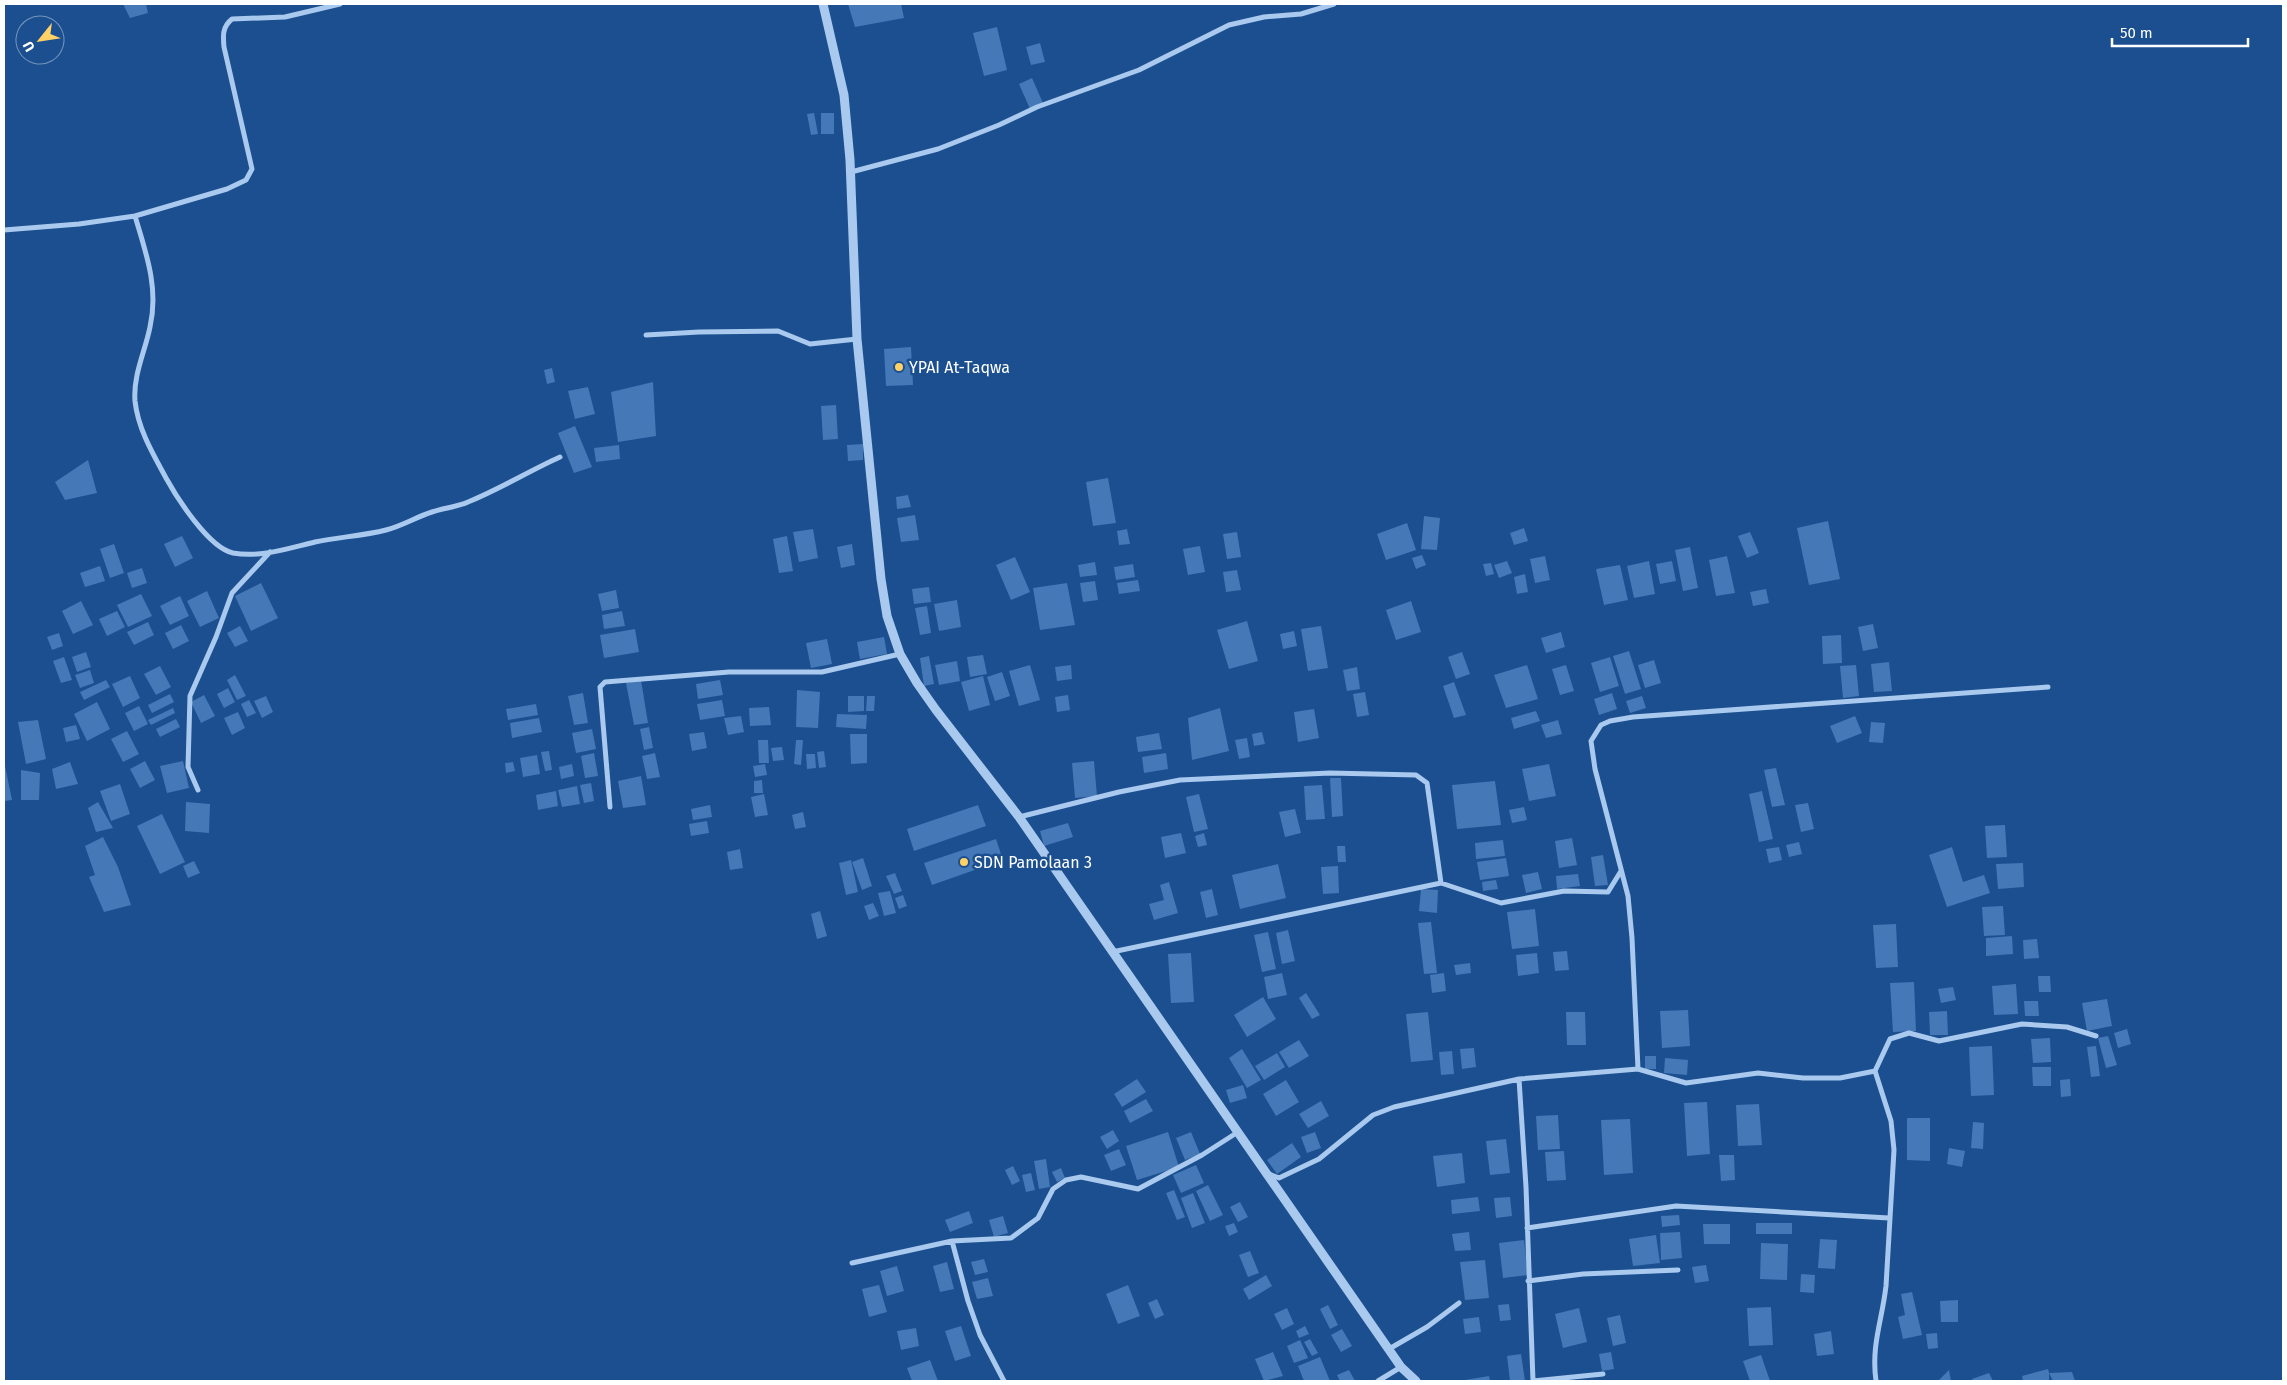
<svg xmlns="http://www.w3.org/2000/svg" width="2287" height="1385" font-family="'Fira Sans',sans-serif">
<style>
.building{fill:#4478b7}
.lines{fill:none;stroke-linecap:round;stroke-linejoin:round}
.minor{stroke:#a9c9ee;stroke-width:5}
.tertiary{stroke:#a9c9ee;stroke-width:9}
.poi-dot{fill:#ffd166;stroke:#1b4f8f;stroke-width:2}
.labels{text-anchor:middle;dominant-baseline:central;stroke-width:5;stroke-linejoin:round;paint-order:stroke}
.poi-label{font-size:16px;fill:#fff;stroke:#1b4f8f;text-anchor:start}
</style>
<rect width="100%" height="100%" fill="#1b4f8f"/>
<path class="building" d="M123,4H146L148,13L130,18Z
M848,4H901L904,18L855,27Z
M997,27L1007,70L984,76L973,33Z
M1040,43L1045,62L1031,65L1026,47Z
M1032,78L1043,103L1030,109L1019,84Z
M814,113L818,134L811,135L807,114Z
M821,113H834V134H821Z
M911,347L913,385L886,386L884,349Z
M552,368L555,382L547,384L544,370Z
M653,382L656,436L618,442L611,392Z
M588,387L595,414L575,419L568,391Z
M836,405L838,439L823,440L821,406Z
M575,426L592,467L574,473L558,433Z
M863,444V460L848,461L847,445Z
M619,445L620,459L596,462L594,448Z
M88,460L97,493L65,500L55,482Z
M1108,478L1116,523L1093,526L1086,482Z
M908,495L911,507L897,509L896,497Z
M915,515L919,540L901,542L897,518Z
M1424,516L1440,518L1437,550L1421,549Z
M1828,521L1840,579L1809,585L1797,528Z
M1407,523L1416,550L1386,560L1377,534Z
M1524,528L1528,541L1514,545L1510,533Z
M813,529L818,558L799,562L793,532Z
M1127,529L1130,544L1119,545L1117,531Z
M1237,532L1241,557L1227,559L1223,534Z
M1750,532L1759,553L1747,558L1738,536Z
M182,536L193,558L175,567L164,544Z
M787,536L793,571L779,573L773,539Z
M114,544L124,573L110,578L100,549Z
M852,544L855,565L841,568L837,547Z
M1200,546L1205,572L1188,575L1183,549Z
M1690,547L1698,588L1683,591L1675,550Z
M1422,555L1426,565L1416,569L1412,558Z
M1545,556L1550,580L1535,583L1530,559Z
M1727,556L1735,593L1716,596L1709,560Z
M1015,557L1030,592L1011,600L996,565Z
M1507,561L1512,573L1499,578L1494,565Z
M1649,561L1655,594L1634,598L1627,566Z
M1672,561L1676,581L1660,584L1656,564Z
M1095,562L1097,575L1080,577L1078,565Z
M1491,563L1494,574L1486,576L1483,564Z
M1133,564L1135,577L1116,580L1114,567Z
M1620,565L1628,600L1604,605L1596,569Z
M100,566L105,581L85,587L80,573Z
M142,568L147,583L132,588L127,573Z
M1237,570L1241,590L1226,592L1223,572Z
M1525,574L1528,592L1517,594L1514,577Z
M1138,580L1140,591L1119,594L1117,583Z
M1095,581L1098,600L1083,602L1080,583Z
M261,583L278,618L251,631L235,596Z
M1067,583L1075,625L1040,630L1033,588Z
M929,587L931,602L914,604L912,589Z
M1766,589L1769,603L1753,606L1750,592Z
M616,590L619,608L602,611L598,594Z
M207,591L219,618L200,627L187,601Z
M141,594L152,616L128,627L117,605Z
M180,596L189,616L170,625L160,606Z
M957,600L961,627L939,631L934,604Z
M81,601L93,625L73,634L62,611Z
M1411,601L1421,632L1396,640L1386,610Z
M927,606L931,633L920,635L915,608Z
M117,611L125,627L107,636L99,619Z
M622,611L625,626L604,629L602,615Z
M1247,621L1258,661L1229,669L1217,630Z
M148,622L154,635L134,645L127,632Z
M1873,624L1878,648L1863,651L1858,627Z
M181,625L189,641L173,649L165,633Z
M240,626L248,641L235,647L227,633Z
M1321,626L1328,668L1308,671L1301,629Z
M635,629L639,652L604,658L600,635Z
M1294,631L1297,646L1283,649L1280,634Z
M1561,632L1565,647L1546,653L1541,638Z
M59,633L63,646L52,650L47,637Z
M1841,635L1842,663L1823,664L1822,636Z
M884,637L887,654L860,659L857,642Z
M827,639L832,664L811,668L806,643Z
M1629,651L1641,689L1625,694L1613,656Z
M86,652L91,667L77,672L72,657Z
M1462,652L1470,674L1456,679L1448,657Z
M983,655L987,674L970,677L967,657Z
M929,656L934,684L924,686L920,658Z
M64,657L72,680L61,683L53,661Z
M1610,657L1619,686L1600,692L1591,663Z
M1654,660L1661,683L1645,688L1638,665Z
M957,661L960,681L939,685L935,665Z
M1889,662L1892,691L1874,692L1871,664Z
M1030,665L1040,700L1019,706L1009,671Z
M1071,665L1072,679L1057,681L1055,667Z
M1527,665L1538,699L1506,708L1494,675Z
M1566,665L1574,691L1560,695L1552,669Z
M1856,665L1859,696L1843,698L1840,666Z
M160,666L171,687L156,695L144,674Z
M1357,667L1360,689L1347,691L1343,670Z
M90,670L94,683L80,688L75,675Z
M1002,672L1010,696L995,701L987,677Z
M235,675L246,696L237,700L227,680Z
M130,676L140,698L123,707L112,684Z
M983,676L990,705L969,711L961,682Z
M106,680L110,687L84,700L80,692Z
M641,680L648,723L634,725L626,683Z
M720,680L723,695L698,699L696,684Z
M1454,682L1466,715L1454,718L1443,686Z
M228,688L235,702L224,708L217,694Z
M797,690L820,692L818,728L796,727Z
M1365,692L1369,715L1357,717L1353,694Z
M583,693L588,723L574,725L568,696Z
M1612,693L1617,709L1599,715L1594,699Z
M170,694L174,702L152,713L148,705Z
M204,695L215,716L201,723L191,702Z
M1068,695L1070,710L1057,712L1055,697Z
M266,696L273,712L262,718L254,701Z
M848,696H864V711L848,712Z
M867,696H875L874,711H866Z
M1642,696L1646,708L1630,713L1626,701Z
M249,700L256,713L247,717L241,704Z
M722,700L725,716L700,720L697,704Z
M97,702L110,729L87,741L74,714Z
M536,704L538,715L508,720L506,709Z
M139,706L148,724L134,731L125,713Z
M769,707L771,725L750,726L749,708Z
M173,708L175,713L151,725L148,720Z
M1220,708L1229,751L1192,760L1188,718Z
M1314,709L1319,738L1298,742L1294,712Z
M1536,711L1540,721L1514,729L1511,718Z
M238,712L245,728L232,735L224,718Z
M837,714L867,715L866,729L836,727Z
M741,716L744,732L728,735L724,718Z
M1855,716L1862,733L1837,743L1830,726Z
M539,718L542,732L512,738L510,723Z
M176,719L180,727L160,737L156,729Z
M38,720L46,759L26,764L18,722Z
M1558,720L1562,734L1546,738L1541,725Z
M1871,722L1885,723L1883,743L1869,742Z
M76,725L80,739L66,742L63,728Z
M649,727L653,748L644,750L640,729Z
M592,729L596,749L576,753L572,733Z
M127,731L139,754L123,762L111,739Z
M704,732L707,748L692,751L689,734Z
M1262,732L1265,744L1254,746L1252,734Z
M1159,733L1162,749L1138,752L1136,737Z
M850,734H867V763L851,764Z
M1247,738L1250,757L1239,759L1235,740Z
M758,740H768L769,763H759Z
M796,740H803L801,765L794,764Z
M782,747L784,760L773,761L771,748Z
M549,751L552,770L545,771L541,752Z
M824,751L826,767L819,768L817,752Z
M594,753L598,776L585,778L581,756Z
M655,753L660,777L647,779L642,756Z
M1166,753L1168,769L1144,773L1142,757Z
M806,754H815L816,768L807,769Z
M537,755L540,774L523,777L520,758Z
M4,761L12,800L4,801Z
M145,761L155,780L140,788L130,769Z
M183,761L189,788L167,793L160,766Z
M1094,761L1097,796L1075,798L1072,763Z
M70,762L78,784L56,789L52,769Z
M513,762L515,771L506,773L505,763Z
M572,764L574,776L561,779L559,767Z
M765,764L767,775L755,777L753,766Z
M1549,764L1556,796L1529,801L1522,769Z
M1776,768L1785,805L1772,807L1764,770Z
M21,770L40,773L39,800H21Z
M641,776L646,805L623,808L618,781Z
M1330,778H1341L1343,816L1332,817Z
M762,780L763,793H754V781Z
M1495,781L1501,825L1457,829L1452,785Z
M591,783L594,801L584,803L580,785Z
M120,784L130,814L111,821L100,791Z
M1322,785L1325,819L1306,820L1304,786Z
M577,786L580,804L562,807L558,790Z
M556,791L558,806L538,810L536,795Z
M1762,791L1773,839L1759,842L1749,794Z
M764,794L768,815L755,817L751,797Z
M1199,794L1208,829L1194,832L1186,797Z
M98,802L113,828L96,832L88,808Z
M186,802L210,804L209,833L185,831Z
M1808,803L1814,829L1801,832L1795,805Z
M710,805L712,817L693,820L691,809Z
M978,805L986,826L914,851L907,829Z
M1524,807L1527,820L1512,823L1509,810Z
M1295,809L1301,833L1285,837L1279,812Z
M803,812L806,827L795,829L792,815Z
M162,814L185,862L160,874L137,826Z
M707,821L709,833L691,836L689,824Z
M1068,823L1073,837L1044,846L1040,831Z
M2005,825L2007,857L1987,858L1985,826Z
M1181,833L1186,853L1165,858L1161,837Z
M1204,833L1207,845L1198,847L1195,836Z
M103,837L118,867L131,905L104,912L89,877L95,875L85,846Z
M1572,838L1577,865L1559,868L1555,841Z
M996,839L1003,860L932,885L924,863Z
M1503,840L1505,856L1476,859L1475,843Z
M1799,842L1802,854L1789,857L1786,845Z
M1337,846H1345L1346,862H1338Z
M1779,847L1782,860L1769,863L1766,849Z
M1952,847L1963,882L1984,875L1990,893L1947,907L1929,855Z
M740,849L743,868L730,870L727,852Z
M1603,855L1608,885L1595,886L1591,857Z
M863,858L872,886L862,890L852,862Z
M1506,858L1509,876L1480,880L1477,862Z
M851,860L858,892L846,895L839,863Z
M194,861L200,873L188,878L183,866Z
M2023,863L2024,887L1998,889L1996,864Z
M1278,864L1286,898L1240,909L1232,875Z
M1338,866L1339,893L1323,894L1321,867Z
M1538,872L1542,889L1526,893L1522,875Z
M895,873L902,891L894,894L886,876Z
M1578,874L1580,886L1557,889L1556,876Z
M1496,880L1498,889L1483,891L1482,882Z
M1169,882L1178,913L1154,920L1149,904L1164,900L1160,885Z
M1212,889L1218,915L1206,918L1200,892Z
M1421,889L1438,890L1437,913L1419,911Z
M890,891L896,913L884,916L878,893Z
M903,895L907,906L899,909L895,898Z
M873,903L879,916L869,920L864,906Z
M2003,906L2005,935L1984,936L1982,907Z
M1535,909L1539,946L1512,949L1507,912Z
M820,911L827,936L817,939L811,914Z
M1431,922L1437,973L1424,974L1418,923Z
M1896,924L1898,967L1876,968L1873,925Z
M1288,930L1295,961L1282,964L1276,933Z
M1268,932L1276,969L1262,972L1254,935Z
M2012,936L2013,954L1986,956V938Z
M2037,939L2039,958L2024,959L2023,940Z
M1567,951L1569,970L1555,971L1553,952Z
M1191,953L1194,1002L1171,1003L1168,954Z
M1537,953L1539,973L1518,976L1516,955Z
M1470,963L1471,973L1456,975L1454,965Z
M1282,973L1287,995L1268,999L1264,977Z
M1444,973L1446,991L1432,993L1430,975Z
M2038,976H2050L2051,992H2039Z
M1914,982L1916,1031L1893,1032L1890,983Z
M2016,984L2018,1014L1994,1015L1992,986Z
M1953,987L1956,1000L1941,1003L1938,989Z
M1306,993L1320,1015L1312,1019L1299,998Z
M1263,997L1276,1019L1247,1037L1234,1015Z
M2107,999L2112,1026L2087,1031L2082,1003Z
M2024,1001H2038L2039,1016H2025Z
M1688,1010L1690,1046L1662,1048L1660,1011Z
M1947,1011L1948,1035H1930L1929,1012Z
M1428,1012L1433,1060L1411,1062L1406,1014Z
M1566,1012H1585L1586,1045H1567Z
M2127,1029L2131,1044L2118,1048L2114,1033Z
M2108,1036L2117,1065L2106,1068L2098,1038Z
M2050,1038L2051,1062L2033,1063L2031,1039Z
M1299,1040L1309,1056L1289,1068L1279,1052Z
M1992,1046L1994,1095L1971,1096L1969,1047Z
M2096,1046L2100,1076L2091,1077L2087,1047Z
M1474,1048L1476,1067L1462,1069L1460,1049Z
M1242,1049L1261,1080L1247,1088L1229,1058Z
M1452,1051L1454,1074L1441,1075L1439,1052Z
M1277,1053L1285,1067L1264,1080L1255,1066Z
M1645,1056H1656V1069H1645Z
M1665,1058L1688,1060L1687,1075L1664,1073Z
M2032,1067H2051V1086H2033Z
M1137,1079L1146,1092L1122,1107L1114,1094Z
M2070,1079L2071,1096L2061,1097L2060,1080Z
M1286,1080L1299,1102L1276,1116L1263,1094Z
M1243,1085L1247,1098L1230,1103L1226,1090Z
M1146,1099L1153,1111L1130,1123L1124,1111Z
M1321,1101L1329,1116L1308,1128L1299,1114Z
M1707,1102L1710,1154L1687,1156L1684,1103Z
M1759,1104L1762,1145L1738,1146L1736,1105Z
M1558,1115L1560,1149L1538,1150L1536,1116Z
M1907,1118H1930V1161L1907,1160Z
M1630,1119L1633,1173L1604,1175L1601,1120Z
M1973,1122L1984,1123L1983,1149L1971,1148Z
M1113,1130L1119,1141L1107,1149L1100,1137Z
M1168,1132L1179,1167L1137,1180L1126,1146Z
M1191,1132L1200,1154L1185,1160L1176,1138Z
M1315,1132L1321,1148L1307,1153L1301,1137Z
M1506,1139L1510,1173L1490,1175L1486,1141Z
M1292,1143L1301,1157L1277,1174L1267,1160Z
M1949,1148L1965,1151L1962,1167L1947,1164Z
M1119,1149L1126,1165L1111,1171L1104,1155Z
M1564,1151L1566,1180L1547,1181L1545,1152Z
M1462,1153L1465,1183L1437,1187L1433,1156Z
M1719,1155H1734L1735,1180L1721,1181Z
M1046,1159L1050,1187L1039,1189L1034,1161Z
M1196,1165L1204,1183L1181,1193L1173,1175Z
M1013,1166L1020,1181L1012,1185L1005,1170Z
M1061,1168L1065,1178L1057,1182L1052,1172Z
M1031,1173L1035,1190L1026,1192L1022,1175Z
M1208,1185L1223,1215L1210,1221L1196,1191Z
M1174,1190L1185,1217L1177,1220L1166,1193Z
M1193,1193L1205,1223L1192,1228L1181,1198Z
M1478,1197L1480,1211L1452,1214L1451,1200Z
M1510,1197L1512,1216L1496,1218L1494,1198Z
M1240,1202L1248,1217L1238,1222L1230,1207Z
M969,1211L973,1223L950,1232L945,1220Z
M1679,1215L1680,1225L1662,1227L1661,1216Z
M1003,1216L1008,1233L994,1237L989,1220Z
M1234,1223L1238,1232L1229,1236L1225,1226Z
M1756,1223H1792V1234H1756Z
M1703,1224H1730V1244H1704Z
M1469,1232L1471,1250L1455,1251L1452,1234Z
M1680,1232L1682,1258L1661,1260L1660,1233Z
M1656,1235L1660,1263L1633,1266L1629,1239Z
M1820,1239L1837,1240L1835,1269L1818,1268Z
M1524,1240L1528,1275L1503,1278L1499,1243Z
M1761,1243L1788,1244L1787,1280L1760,1279Z
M1250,1251L1259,1273L1248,1277L1239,1255Z
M984,1259L988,1272L975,1275L971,1262Z
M1485,1260L1489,1298L1465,1300L1460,1262Z
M947,1262L954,1289L940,1292L933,1266Z
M1706,1265L1709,1281L1695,1283L1692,1267Z
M897,1266L904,1291L887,1296L880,1271Z
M1801,1274L1815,1275L1814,1293L1800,1292Z
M1266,1275L1272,1286L1249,1300L1243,1289Z
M988,1278L993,1296L977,1299L972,1282Z
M879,1285L887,1312L869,1317L862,1289Z
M1128,1285L1140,1316L1118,1324L1106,1294Z
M1912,1292L1922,1335L1903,1339L1898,1317L1905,1315L1901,1294Z
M1157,1299L1164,1315L1155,1319L1148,1303Z
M1958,1300V1322H1941L1940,1301Z
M1509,1304L1511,1320L1500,1321L1498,1305Z
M1328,1305L1338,1325L1330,1329L1320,1309Z
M1771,1307L1773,1345L1749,1346L1747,1308Z
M1287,1308L1294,1324L1282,1330L1274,1314Z
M1579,1308L1587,1342L1563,1348L1555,1314Z
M1620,1315L1626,1343L1613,1346L1607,1318Z
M1479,1317L1481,1332L1465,1334L1463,1319Z
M961,1326L971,1356L955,1361L945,1331Z
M1305,1326L1309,1334L1299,1338L1296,1331Z
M916,1328L919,1346L901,1350L897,1331Z
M1342,1329L1352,1346L1341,1352L1331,1335Z
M1831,1331L1834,1354L1817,1356L1814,1334Z
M1937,1333L1938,1348L1928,1349L1926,1334Z
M1310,1339L1318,1353L1312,1356L1304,1342Z
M1300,1340L1308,1358L1294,1363L1287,1346Z
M1273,1352L1283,1376L1264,1381L1255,1359Z
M1611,1352L1614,1369L1602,1371L1599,1354Z
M1521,1354L1525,1381H1510L1507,1356Z
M1761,1355L1770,1381H1750L1743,1361Z
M1320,1357L1330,1381H1304L1298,1366Z
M930,1360L938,1381H912L907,1368Z
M2048,1369L2049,1373L2072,1372L2075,1381H2053L2049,1373V1381H2023L2022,1376Z
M1349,1370L1355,1381H1340L1337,1375Z
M1949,1370L1951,1381H1938Z
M1989,1373L1993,1381H1973L1972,1379Z
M1489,1376L1490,1381H1465V1380Z"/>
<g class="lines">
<path class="minor" d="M851,172L938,149L999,125L1037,107L1139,70L1229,25L1264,17L1301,14L1334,4
M135,216C146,253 159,288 150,327C145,352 133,375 135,401C138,429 153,454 166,478C177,498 209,548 233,553C260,558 289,548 315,542C338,537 363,536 386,530C402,526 416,517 432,512C444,508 457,507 468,502C500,489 529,471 560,457
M4,230L79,224L135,216L227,189L246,180L252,169L224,47C223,36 222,27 232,19L285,17L340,4
M646,335L699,332L778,331L810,344L857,339
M198,790L188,767L190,696L216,637L232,593L270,552
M610,807L600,687L605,682L729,672H822L900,654
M1019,817L1119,792L1180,780L1330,773L1416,775L1427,783L1441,883
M1112,952L1441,883L1501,903L1564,891L1608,892L1621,871
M1638,1069L1632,938L1628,896L1595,769L1591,741L1601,725L1610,721L1633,717L2048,687
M1875,1071L1891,1121L1894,1150L1886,1286C1882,1321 1871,1345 1876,1381
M1519,1079L1526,1187L1533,1381
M1269,1174L1279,1178L1319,1159L1373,1115L1394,1107L1519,1079L1638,1069L1686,1083L1758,1073L1803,1078H1840L1875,1071L1890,1039L1909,1033L1939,1041L2022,1024L2067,1027L2096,1036
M1527,1228L1676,1206L1889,1218
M952,1241L968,1301L980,1335L1004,1381
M852,1263L952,1241L1011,1238L1038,1218L1053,1189L1066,1180L1081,1177L1138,1189L1202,1155L1238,1132
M1528,1281L1583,1274L1678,1270
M1389,1349L1427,1327L1459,1303
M1378,1381L1401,1367
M1533,1381L1603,1374"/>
<path class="tertiary" d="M823,4L844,95L850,160L857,339L881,579L887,616L900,654L917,683L936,710L1019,817L1401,1367L1416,1381"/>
</g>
<g class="poi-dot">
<circle cx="899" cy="367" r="5"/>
<circle cx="964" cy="862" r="5"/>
</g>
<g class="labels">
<g class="poi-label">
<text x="909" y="367">YPAI At-Taqwa</text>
<text x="974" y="862">SDN Pamolaan 3</text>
</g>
</g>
<rect width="2287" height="1385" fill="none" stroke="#ffffff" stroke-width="10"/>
<g transform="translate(40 40) rotate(240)"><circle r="24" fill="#1b4f8f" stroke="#7695bc"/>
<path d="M0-4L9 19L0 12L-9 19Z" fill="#ffd166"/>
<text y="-8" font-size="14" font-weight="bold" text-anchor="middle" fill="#ffffff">U</text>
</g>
<path d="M2112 38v8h136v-8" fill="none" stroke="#ffffff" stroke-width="2.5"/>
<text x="2120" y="38" font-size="15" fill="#ffffff" stroke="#1b4f8f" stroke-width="4" paint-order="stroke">50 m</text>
</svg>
